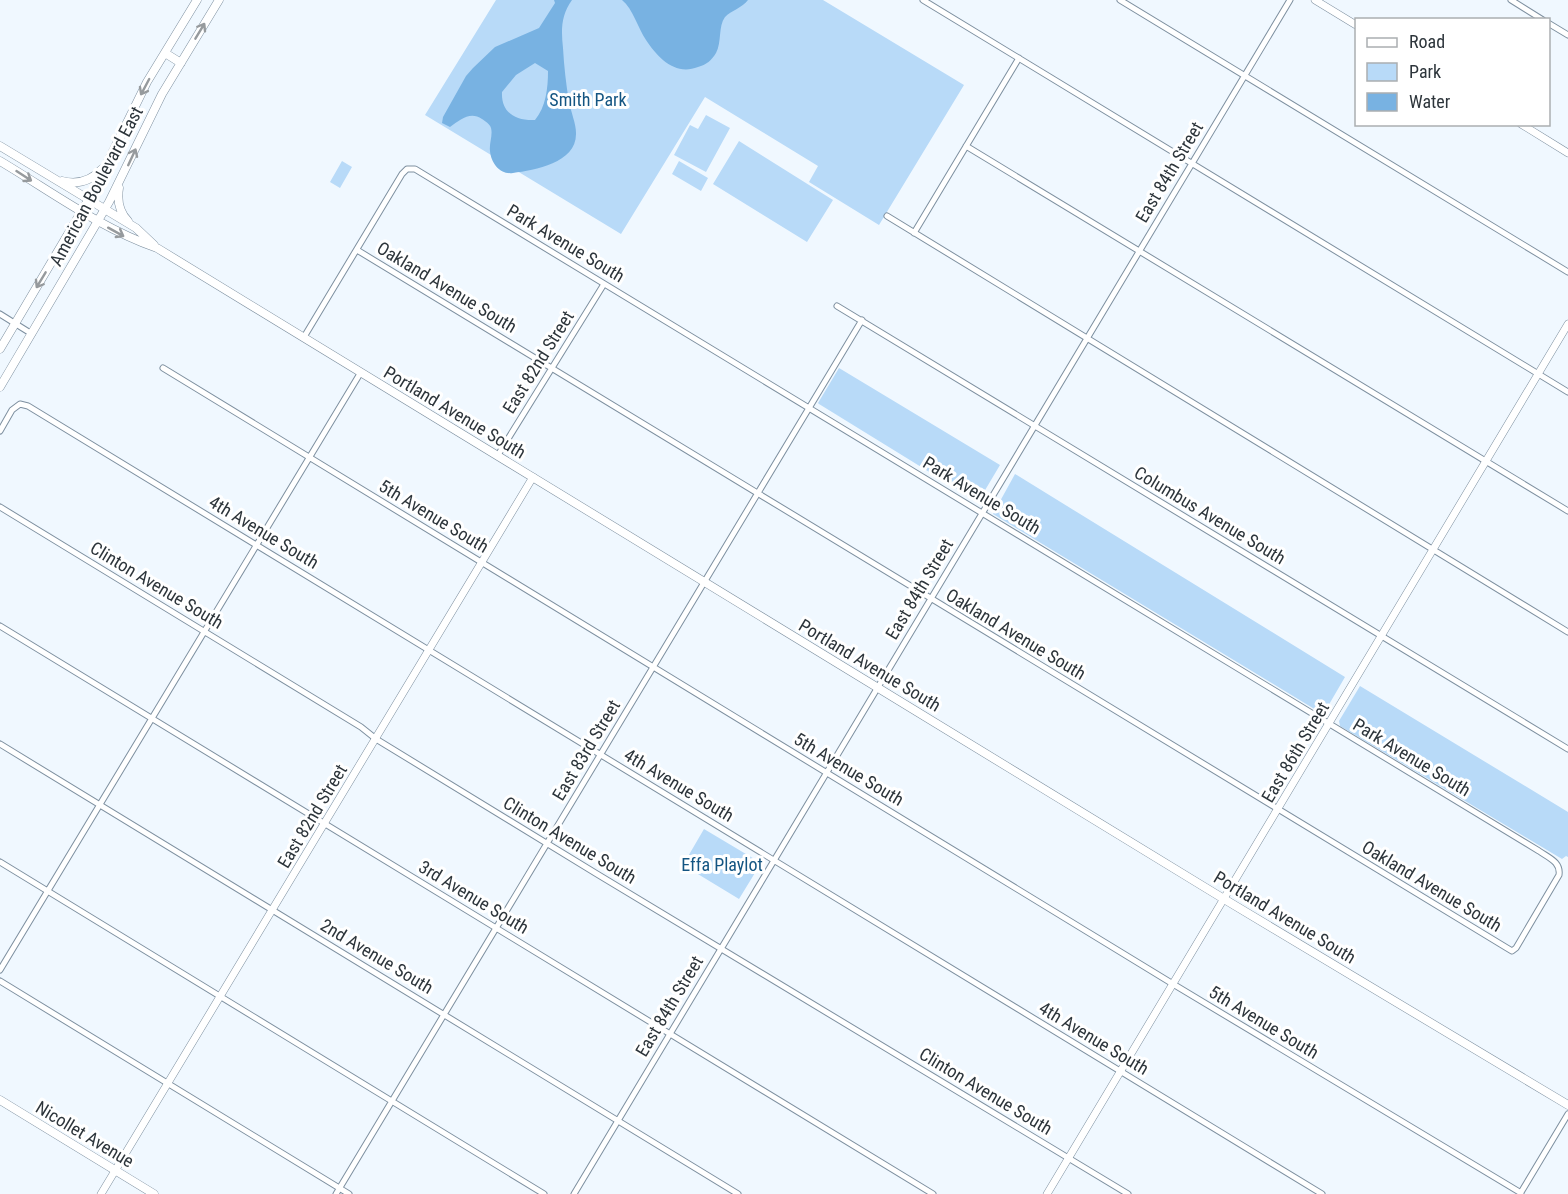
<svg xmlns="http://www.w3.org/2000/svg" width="1568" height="1194" font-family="'Roboto Condensed',sans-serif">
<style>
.green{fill:#b8daf8}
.water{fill:#78b2e2;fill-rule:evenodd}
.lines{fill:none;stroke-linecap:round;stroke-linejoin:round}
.minor-casing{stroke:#7e90a0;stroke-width:7}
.tertiary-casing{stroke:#7e90a0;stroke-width:8}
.secondary-casing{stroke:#7e90a0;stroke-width:9}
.minor{stroke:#fff;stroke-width:5}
.tertiary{stroke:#fff;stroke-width:7}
.secondary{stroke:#fff;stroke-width:8}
.oneway{stroke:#969a9d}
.labels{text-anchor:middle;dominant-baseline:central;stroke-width:6;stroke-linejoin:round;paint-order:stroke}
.park-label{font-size:18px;fill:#145582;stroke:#fff}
.street-label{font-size:18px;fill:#2d353b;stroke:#fff}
</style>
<rect width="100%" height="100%" fill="#f0f8ff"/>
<path class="green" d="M496,0H823L964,85L879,225L809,182L818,166L705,97L621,234L425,115Z
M706,115L730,128L706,172L674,155L690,125L698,129Z
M739,141L833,200L807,242L713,184Z
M342,161L352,167L340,188L330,182Z
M679,161L708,178L701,191L672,174Z
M839,368L1000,465L978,502L819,404L818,403Z
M1015,474L1345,677L1324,713H1321L993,514Z
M1360,686L1568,812V857L1566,856L1562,859L1340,726L1339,721Z
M704,829L761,863L739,899L683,865Z"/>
<path class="water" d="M554,0H572C561,15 561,30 563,48C564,66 566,84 569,102C571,112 576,124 576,133C577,163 535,170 513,173C500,175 491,163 490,151C489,144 493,135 491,128C490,124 485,121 482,119C470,111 460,120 450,127L442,123L443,117L466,76L473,68L495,47L539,28L555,3ZM535,63L548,71C548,88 546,107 535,120C516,121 501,113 502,92L516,75Z
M622,0H748C742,8 732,10 725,17C718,26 722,42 716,53C712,60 706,65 698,67C675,76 658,58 646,40C638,28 633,9 622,0Z"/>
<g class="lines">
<defs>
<path id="minor" d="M923,0L1568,392
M1120,0L1568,272
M1511,0L1543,20
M1548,23L1568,35
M966,146L1568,511
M887,216L1568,632
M914,233L1019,58
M837,306L1568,749
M0,314L32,334
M304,337L402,174L407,169H415L1539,851C1549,858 1561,862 1559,875L1516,948L1512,951L1507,948L357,250
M163,368L1173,984L1521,1193
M0,431L12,410L20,404L28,406L1322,1194
M498,455L604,284
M0,507L361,727L376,739L597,874L1128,1194
M0,626L933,1194
M0,744L738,1194
M0,862L544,1194
M0,970L361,372
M0,981L349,1194
M336,1194L862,320
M574,1194L1290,0
M1520,1194L1568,1114"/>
<path id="tertiary" d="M1315,0L1356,25
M1521,124L1568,153
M101,1194L533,477
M1047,1194L1568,324"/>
<path id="secondary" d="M165,53L181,63
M0,146L136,228L154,245
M0,161C52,192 100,228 157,248L1224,899L1568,1105
M62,181C78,185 91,181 102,169
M119,188C117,201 119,212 128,221
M0,349L93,192L147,82L197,0
M0,387L109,202L162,94L219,0
M0,1100L154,1194"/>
</defs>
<use href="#minor" class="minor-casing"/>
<use href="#tertiary" class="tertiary-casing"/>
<use href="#secondary" class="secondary-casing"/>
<use href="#minor" class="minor"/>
<use href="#tertiary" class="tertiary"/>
<use href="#secondary" class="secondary"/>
</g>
<defs><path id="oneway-shaft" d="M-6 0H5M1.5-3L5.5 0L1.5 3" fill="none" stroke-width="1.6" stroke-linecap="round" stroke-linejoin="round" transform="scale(1.5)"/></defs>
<g class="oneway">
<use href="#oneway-shaft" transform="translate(200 31) rotate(-59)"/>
<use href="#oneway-shaft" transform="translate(145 87) rotate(118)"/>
<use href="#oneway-shaft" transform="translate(132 157) rotate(-65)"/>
<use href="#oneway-shaft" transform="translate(24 176) rotate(33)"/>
<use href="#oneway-shaft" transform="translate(116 232) rotate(29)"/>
<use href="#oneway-shaft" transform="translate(41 280) rotate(121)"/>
</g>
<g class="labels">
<g class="park-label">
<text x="588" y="99">Smith Park</text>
<text x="722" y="864">Effa Playlot</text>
</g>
<g class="street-label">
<text transform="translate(1169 172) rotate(-59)">East 84th Street</text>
<text transform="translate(96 186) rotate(-62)">American Boulevard East</text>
<text transform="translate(566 243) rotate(31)">Park Avenue South</text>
<text transform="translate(447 287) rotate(31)">Oakland Avenue South</text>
<text transform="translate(538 362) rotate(-58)">East 82nd Street</text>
<text transform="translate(455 412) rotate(31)">Portland Avenue South</text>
<text transform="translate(982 495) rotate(31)">Park Avenue South</text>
<text transform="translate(1210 515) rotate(31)">Columbus Avenue South</text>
<text transform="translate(434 516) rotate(31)">5th Avenue South</text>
<text transform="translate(264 532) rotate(31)">4th Avenue South</text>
<text transform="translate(157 585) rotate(31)">Clinton Avenue South</text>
<text transform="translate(919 589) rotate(-59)">East 84th Street</text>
<text transform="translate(1016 634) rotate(31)">Oakland Avenue South</text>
<text transform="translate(870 665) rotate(31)">Portland Avenue South</text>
<text transform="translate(586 750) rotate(-59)">East 83rd Street</text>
<text transform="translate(1295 752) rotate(-59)">East 86th Street</text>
<text transform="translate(1412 757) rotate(31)">Park Avenue South</text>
<text transform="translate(849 769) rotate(31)">5th Avenue South</text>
<text transform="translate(679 785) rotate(31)">4th Avenue South</text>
<text transform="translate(312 816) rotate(-59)">East 82nd Street</text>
<text transform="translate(570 840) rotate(31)">Clinton Avenue South</text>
<text transform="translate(1432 886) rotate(31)">Oakland Avenue South</text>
<text transform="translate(474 897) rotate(31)">3rd Avenue South</text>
<text transform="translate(1285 917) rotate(31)">Portland Avenue South</text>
<text transform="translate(377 956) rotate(31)">2nd Avenue South</text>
<text transform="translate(669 1006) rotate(-59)">East 84th Street</text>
<text transform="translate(1264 1022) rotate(31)">5th Avenue South</text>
<text transform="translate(1094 1038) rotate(31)">4th Avenue South</text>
<text transform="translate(986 1091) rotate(31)">Clinton Avenue South</text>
<text transform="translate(85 1134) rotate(31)">Nicollet Avenue</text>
</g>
</g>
<rect x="1355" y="18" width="195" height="108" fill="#ffffff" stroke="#abaeb1" stroke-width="1.5"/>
<rect x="1367" y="38" width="30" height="9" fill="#ffffff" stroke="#abaeb1" stroke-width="1.5"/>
<text x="1409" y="48" font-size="18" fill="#2d353b">Road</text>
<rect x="1367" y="63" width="30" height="18" fill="#b8daf8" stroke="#abaeb1" stroke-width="1.5"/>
<text x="1409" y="78" font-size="18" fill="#2d353b">Park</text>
<rect x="1367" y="93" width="30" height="18" fill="#78b2e2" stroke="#abaeb1" stroke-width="1.5"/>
<text x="1409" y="108" font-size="18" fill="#2d353b">Water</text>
</svg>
